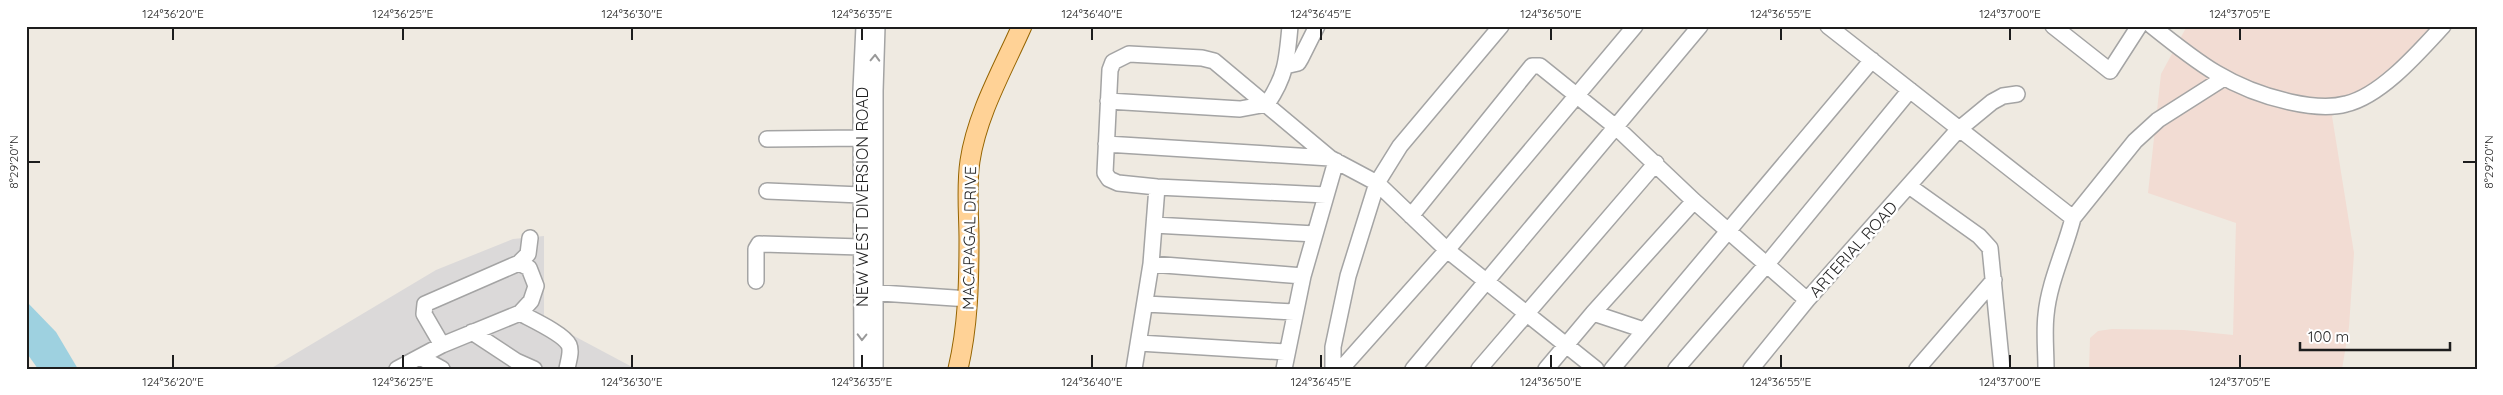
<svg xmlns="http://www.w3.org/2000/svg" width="2503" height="395" font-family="Quicksand,sans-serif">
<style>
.residential{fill:#dbd9d9}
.military{fill:#f2dcd3}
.water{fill:#9ed1e0}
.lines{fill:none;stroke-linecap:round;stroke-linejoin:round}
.minor-casing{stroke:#a4a4a4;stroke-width:18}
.major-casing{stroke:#956400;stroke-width:21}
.minor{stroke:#fff;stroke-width:15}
.major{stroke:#ffd296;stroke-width:19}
.oneway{stroke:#999}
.ticks{fill:none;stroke:#1d1d1d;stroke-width:2}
.labels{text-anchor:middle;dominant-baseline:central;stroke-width:5;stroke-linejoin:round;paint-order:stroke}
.street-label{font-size:16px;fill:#1d1d1d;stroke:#fff}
.neatline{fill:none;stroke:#1d1d1d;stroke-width:2}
.ticks-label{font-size:12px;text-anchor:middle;fill:#1d1d1d}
</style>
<rect width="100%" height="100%" fill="#efeae1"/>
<path class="residential" d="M544,236V320L636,369H270L436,270L513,239Z"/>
<path class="military" d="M2187,26H2450L2375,92L2332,116L2354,253L2349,327L2342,369H2089L2090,338L2098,331L2112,329L2184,330L2233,335L2236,223L2148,193L2161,74Z"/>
<path class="water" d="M26,301L56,332L78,369H38L26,352Z"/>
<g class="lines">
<defs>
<path id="minor" d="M1828,26L2073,218L2135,141L2158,120L2224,78
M2053,26L2110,71L2139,26
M2152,26C2198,63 2231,89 2290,102C2308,106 2328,109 2346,104C2381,96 2419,52 2443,26
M1285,66L1298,63L1301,58L1317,26
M1108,101L1240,109L1267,104C1286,76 1287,60 1290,26
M767,139L861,138
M1106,144L1330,158
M1909,186L1979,236L1990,248L2002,369
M767,191L861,195
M1326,195L1157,187L1118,183L1109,179L1105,173L1110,70L1113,62L1129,54L1202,58L1214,61L1330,158L1377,183L1447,250L1596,369
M1411,216L1532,66H1540L1617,128L1694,201L1807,300
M1154,225L1315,234
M1151,264L1303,276
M756,281V249L759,244L861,247
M866,292L969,299
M1146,304L1294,312
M520,313C531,319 564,334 569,345C572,352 568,362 567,369
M1593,313L1644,330
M472,332L516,361L534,369
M1139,343L1285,352
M442,345L424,314L425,304L519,263L528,254L530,238
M420,357L442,369
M397,369L442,345L520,313L531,301L536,286L529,268L519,263
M862,369L861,90L864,26
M875,369V91L877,26
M1134,369L1151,264L1157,187
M1284,369L1303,276L1336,161
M1333,369V347L1348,276L1377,183L1400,146L1501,26
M1341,369L1447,250L1635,26
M1413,369L1700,26
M1479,369L1656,163
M1546,369L1593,313L1694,201
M1612,369L1872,60
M1676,369L1767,264L1910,90
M1751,369L1807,300L1958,130L1992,102L2003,96L2017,94
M1917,369L1994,280
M2046,369C2046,351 2044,332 2046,315C2049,282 2065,250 2073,218"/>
<path id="major" d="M958,369C968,326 969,284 969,240C969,214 966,187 970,161C977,114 1003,69 1022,26"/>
</defs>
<use href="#minor" class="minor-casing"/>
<use href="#major" class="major-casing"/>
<use href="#minor" class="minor"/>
<use href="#major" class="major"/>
</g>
<defs><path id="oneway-chevron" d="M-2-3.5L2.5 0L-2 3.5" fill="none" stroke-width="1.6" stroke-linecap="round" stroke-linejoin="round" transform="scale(1.25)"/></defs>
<g class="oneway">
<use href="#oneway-chevron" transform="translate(875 58) rotate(-88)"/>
<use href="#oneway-chevron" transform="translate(862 337) rotate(91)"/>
</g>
<path class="ticks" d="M173,28V40M403,28V40M632,28V40M862,28V40M1092,28V40M1321,28V40M1551,28V40M1781,28V40M2010,28V40M2240,28V40M28,162H40M2463,162H2476M173,355V368M403,355V368M632,355V368M862,355V368M1092,355V368M1321,355V368M1551,355V368M1781,355V368M2010,355V368M2240,355V368"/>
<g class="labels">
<g class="street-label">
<text transform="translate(862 197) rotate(-90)">NEW WEST DIVERSION ROAD</text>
<text transform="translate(969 238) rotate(-89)">MACAPAGAL DRIVE</text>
<text transform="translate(1853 249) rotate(-48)">ARTERIAL ROAD</text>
</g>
</g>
<rect width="2503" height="395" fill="none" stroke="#ffffff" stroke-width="55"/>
<path d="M2300 342v8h150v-8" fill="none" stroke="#1d1d1d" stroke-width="2.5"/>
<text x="2308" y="342" font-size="15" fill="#1d1d1d" stroke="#ffffff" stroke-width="4" paint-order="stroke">100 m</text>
<rect x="28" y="28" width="2448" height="340" class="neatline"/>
<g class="ticks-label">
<text x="173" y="18">124°36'20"E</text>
<text x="403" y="18">124°36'25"E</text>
<text x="632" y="18">124°36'30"E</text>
<text x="862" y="18">124°36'35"E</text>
<text x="1092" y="18">124°36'40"E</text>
<text x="1321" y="18">124°36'45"E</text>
<text x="1551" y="18">124°36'50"E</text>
<text x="1781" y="18">124°36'55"E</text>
<text x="2010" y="18">124°37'00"E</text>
<text x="2240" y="18">124°37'05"E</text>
<text transform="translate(14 162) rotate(-90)" y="4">8°29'20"N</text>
<text transform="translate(2489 162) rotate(-90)" y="4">8°29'20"N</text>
<text x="173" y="386">124°36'20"E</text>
<text x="403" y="386">124°36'25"E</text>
<text x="632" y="386">124°36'30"E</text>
<text x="862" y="386">124°36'35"E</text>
<text x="1092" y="386">124°36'40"E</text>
<text x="1321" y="386">124°36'45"E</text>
<text x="1551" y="386">124°36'50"E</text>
<text x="1781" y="386">124°36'55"E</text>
<text x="2010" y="386">124°37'00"E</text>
<text x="2240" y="386">124°37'05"E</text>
</g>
</svg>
